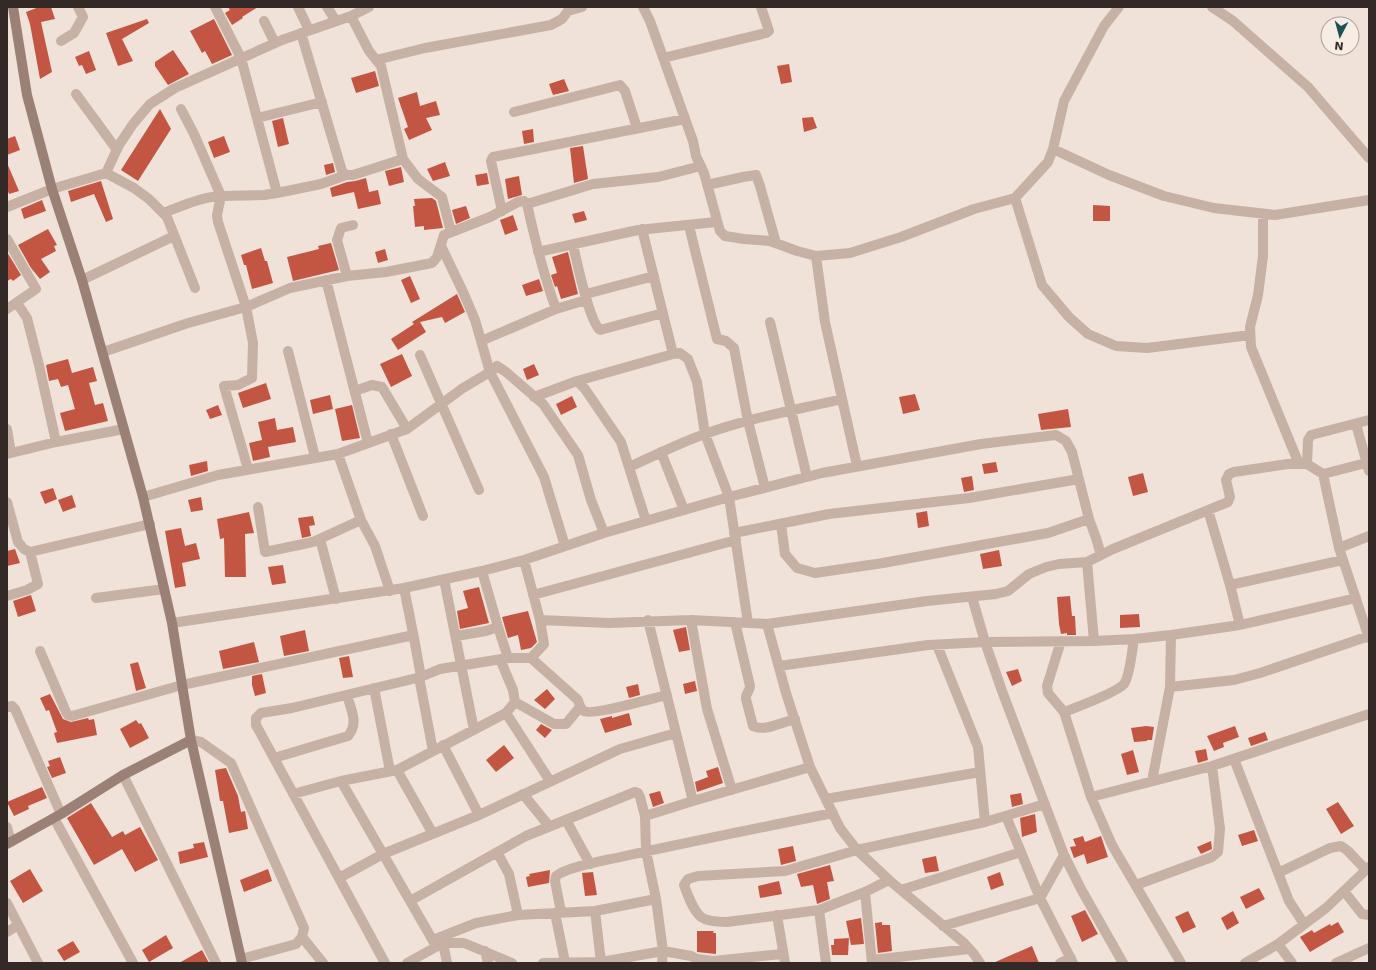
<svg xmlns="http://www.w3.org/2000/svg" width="1376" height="970" font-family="'DejaVu Sans',sans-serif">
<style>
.building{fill:#c35643}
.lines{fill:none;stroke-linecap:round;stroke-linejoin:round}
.street{stroke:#c7b1a4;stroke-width:10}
.secondary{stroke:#9b8076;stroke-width:10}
</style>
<rect width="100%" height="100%" fill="#f0e2d8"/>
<path class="building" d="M39,7H51L55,19L41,22L52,72L40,79L30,24L26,12Z
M228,7H258L242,17L243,18L232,25L225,13L230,10Z
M147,19L149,23L122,39L133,61L118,66L106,33Z
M214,19L232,55L212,64L205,51L202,53L190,31Z
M173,50L189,74L168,85L155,66V62Z
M89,51L96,70L86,74L82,65L79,66L75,57Z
M789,64L792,82L781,84L777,66Z
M375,71L379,86L356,93L351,78Z
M564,79L569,91L553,95L549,84Z
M417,92L420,106L436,101L440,115L426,118L432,130L409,140L404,129L408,127L398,98Z
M160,109L171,129L138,181L121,170Z
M813,117L817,128L804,132L802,118Z
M283,118L289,144L278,147L272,121Z
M533,129L534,142L524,144L522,131Z
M15,136L20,150L7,155V139Z
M224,136L230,152L214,158L208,142Z
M583,146L588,179L574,183L570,148Z
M445,162L450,176L433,181L427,169Z
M7,163L19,191L9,194L7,188Z
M333,163L335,172L326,175L324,165Z
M401,167L404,182L389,186L385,171Z
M487,173L489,184L477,186L475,175Z
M519,176L522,195L508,199L505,179Z
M366,178L369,192L378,190L381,204L358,209L354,192L332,197L330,188L347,182L355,181Z
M101,181L113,219L106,222L94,194L71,202L68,191Z
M432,198L436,201L443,228L424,230V226L415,227L413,206H415L414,199Z
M42,200L46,211L24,219L21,209Z
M1093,205L1110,206V221H1093Z
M466,206L470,218L456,224L452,210Z
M584,211L587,220L575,223L572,214Z
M513,215L518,230L505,235L500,220Z
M48,229L57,245L54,246L56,251L41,259L50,272L40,279L31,268L18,245Z
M331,243L339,270L293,281L287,257L319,249L318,246Z
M261,248L265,261H267L273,283L252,289L246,265H244L241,255Z
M385,249L388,260L378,263L375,252Z
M7,252L21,275L13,281L11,279L7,281Z
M568,252L578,294L561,299L557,286L555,287L551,275L557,273L552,257Z
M410,276L420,299L411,303L401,280Z
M539,279L543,291L526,296L522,285Z
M457,294L465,312L445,323L442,317L420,322L426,332L398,350L391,339L414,324L412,322Z
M402,354L412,376L391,387L380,364Z
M68,359L72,373L93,367L97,381L89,383L95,405L103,403L108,421L65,431L60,413L75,409L68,385L61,387L58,379L49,381L46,365Z
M534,364L539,375L527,380L523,369Z
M266,383L271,399L243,408L238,393Z
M915,394L920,410L903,414L899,397Z
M330,395L333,409L313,414L310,400Z
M572,396L577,407L561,415L556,404Z
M218,405L222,415L210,419L206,410Z
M352,405L360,438L342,441L335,409Z
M1068,409L1071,427L1041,430L1038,414Z
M275,418L277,430L293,427L296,442L268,447L270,457L253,461L249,443L262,440L258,422Z
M207,461L208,471L191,476L189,465Z
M996,462L998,472L984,474L982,464Z
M1143,473L1148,492L1133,496L1128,477Z
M972,476L974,490L964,492L961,478Z
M53,488L57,499L45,504L40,492Z
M72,495L76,507L63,512L58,500Z
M201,497L203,510L191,512L188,500Z
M927,511L929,526L918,528L916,513Z
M249,512L254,533L245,534L246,577H225L224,538L220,539L217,519Z
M313,516L315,525L309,526L311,536L302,538L298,518Z
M181,528L185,546L196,543L200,559L182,563L186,586L175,588L165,531Z
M15,549L20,563L7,566V551Z
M999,550L1002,566L983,569L980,554Z
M283,565L286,583L272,585L268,567Z
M479,587L489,623L460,629L457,611L468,608L463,591Z
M31,595L36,611L18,617L13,601Z
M1070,596L1072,616H1075L1076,635H1067V633L1061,634L1059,624L1057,597Z
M528,611L537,642L531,648L521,650L518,635L508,638L502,617Z
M1139,614L1140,627L1120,628V615Z
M686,627L690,650L679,652L673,630Z
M305,630L309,651L284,656L280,636Z
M254,642L259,662L223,669L219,651Z
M349,656L353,677L343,678L339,658Z
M138,662L146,688L136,691L130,664Z
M1018,669L1022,681L1012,686L1006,672Z
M262,674L266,693L255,696L252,685V676Z
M695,681L697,691L685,694L683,684Z
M638,684L640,695L629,698L626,687Z
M547,689L555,699L545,709L534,700Z
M50,694L63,719L71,722L88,718L89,720L94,719L97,735L57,743L54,733L57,732L49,710L46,711L40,698Z
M629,713L632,725L605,733L600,719L612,716V718Z
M136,720L139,724L141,723L149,738L130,748L120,729Z
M541,724L552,730L545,738L536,730Z
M1146,726L1154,727L1152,740H1147V741L1134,742L1131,728Z
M1235,726L1239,737L1223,743L1224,747L1214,751L1207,736Z
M1265,732L1268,740L1251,746L1248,738Z
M504,745L514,758L496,772L486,760Z
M1206,749L1208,760L1198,763L1195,751Z
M1133,750L1139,772L1127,775L1121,754Z
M60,757L66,773L52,778L47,767L50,766L48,761Z
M718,767L723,783L697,792L695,782L708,777L706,771Z
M226,768L238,796L241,812L245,811L248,829L229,833L223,801H220L215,770Z
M42,787L47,798L28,806L29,809L14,816L7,802Z
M660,791L664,803L653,807L649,794Z
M1021,793L1023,804L1012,807L1010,795Z
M1338,802L1354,826L1341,834L1326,809Z
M91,803L112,837L123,831L125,835L140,827L158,860L135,872L122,849L94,865L67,818Z
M1035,814L1037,832L1022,837L1020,818Z
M1254,830L1258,841L1242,846L1238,835Z
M1083,836L1085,842L1101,836L1108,857L1087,864L1084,854L1074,858L1070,847L1076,846L1073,839Z
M1211,841L1212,849L1201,854L1197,847Z
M204,842L208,857L180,864L178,852L194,848L193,844Z
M793,846L796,861L781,865L778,849Z
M936,856L939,871L925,873L922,859Z
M830,865L834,881L827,882L830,899L817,904L813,885L801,887L797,874Z
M30,869L43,891L23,903L10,881Z
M268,869L272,881L244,892L240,880Z
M550,870L549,883L528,887L526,877L530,876L529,874Z
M593,872L597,895L585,896L582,873Z
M1000,872L1004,885L991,890L987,877Z
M779,881L782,894L760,898L758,886Z
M1259,888L1265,899L1246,909L1240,897Z
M1085,910L1098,934L1082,942L1071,916Z
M1188,911L1196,927L1183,933L1175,917Z
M1233,911L1239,923L1227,930L1221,918Z
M861,918L864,944L851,945L846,921Z
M882,922V925H890L892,951L878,953L875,923Z
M1338,922L1344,932L1310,952L1300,937L1312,930L1314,933L1330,924L1331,926Z
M697,931H714L713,933H716V954L697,952Z
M166,935L173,948L149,962L142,950Z
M849,938L848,955H832L831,945H834V939Z
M73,941L80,952L64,961L57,950Z
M1032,946L1039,963H993Z
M202,950L209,963H179Z"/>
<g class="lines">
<path class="street" d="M215,7L241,58L277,193L264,195L221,196L217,215L218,222L246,307L253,343L252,378L238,385L224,386L248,469
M298,7L309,30
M327,7L336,21
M643,7L650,21L693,141L696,156L704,173L720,231L725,236L744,239L770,241L797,251L816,256L850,253L901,237L974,209L1015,198L1048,162L1053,149L1064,101L1104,26L1119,7
M1212,7L1233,21L1308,87L1369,158
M351,16L369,51L381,66L403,159L418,179L442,197L451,232
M264,21L275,43
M301,33L342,171L346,175H353L403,159
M61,41L74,33L83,17L78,7
M663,58L766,33L769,31L761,7
M376,60L425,48L551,25L562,19L568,11L582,7
M76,94L117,150
M514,112L620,85L625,91L637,128
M257,118L322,102
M1053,149L1109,175L1164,196L1214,208L1275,215L1369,200
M106,173L119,145L133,124L150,104L175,88L282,40L351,16L369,7
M707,185L743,177L756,175L760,186L776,243
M277,193L321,184L346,175
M1015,198L1042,285L1069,317L1088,334L1116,346L1147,348L1250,335
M527,204L593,184L658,177L701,166
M7,207L52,189L106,173L134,188L149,199L167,217L195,288
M502,211L491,161L493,157L685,119
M163,213C182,206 201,197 221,196L194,134L181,109
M1263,214V256L1258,295L1250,327L1251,347L1299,464
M689,226L717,339L726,341L734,348L748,421L765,488
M642,229L673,354
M7,239L36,289L7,309
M573,245C577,262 589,321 600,330L663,313
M441,246L464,294L475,320L490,372L544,477L565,546
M538,252L638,230L716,222
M816,256L825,322L857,466
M347,276L337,240L341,228L353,225
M82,280L174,236
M326,280L368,443
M586,294L654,276
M17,303L27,318L39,365L56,442
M770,322L807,477
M481,341L556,309L586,300
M288,351L315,457
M103,352L188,323L246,307L290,288L347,276L386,272L432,263L437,257L444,235L490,217L518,202L524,201L527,204C535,240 543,274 556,309
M420,355L479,490
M577,381L673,354L680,353L688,359L697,382L705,434L729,497L748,623
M355,391L372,385L382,387L407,429
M534,397L577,381L585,389L621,442L646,521
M1356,424L1369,471
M7,429L11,453
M391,434L423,516
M661,452L684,510
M7,454L56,442L124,429
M338,454L361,520L375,546L390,591
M1307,464L1308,440L1311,435L1369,420
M629,467C654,456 679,443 705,434C749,418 796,410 842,399
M1323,474L1366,463
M143,497L218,475L338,454L407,429L463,388L490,372L497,366L506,372L543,404L578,455L591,500L604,533
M7,502L18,542L24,549L30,552L150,524
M258,507L265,552L313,542L361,520
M1208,510L1230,585L1240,625
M781,524L785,554L797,568L815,573L883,563L1048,533L1089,519
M734,533L829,514L969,498L1079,479
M320,539L336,599
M1339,548L1369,536
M524,560L540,620L544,644L531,658
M1087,562L1094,641
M482,571L498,627
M444,579L474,730
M1230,585L1343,560
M404,588L414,638
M533,595L736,540
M7,596L27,590L38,584L30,552
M972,597L985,642L1002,691L1064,855L1081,889L1123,963
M96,598L164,589
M540,620L609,623L691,620L767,624L927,601L996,594L1008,591L1029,574L1046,567L1059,564L1087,562L1113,549L1228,502L1230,497L1226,480L1229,474L1234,472L1288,464H1307L1323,474L1339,548L1369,638
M648,620L693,801
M691,620L707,709L732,790
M735,622L750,686C750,691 745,694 746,699L753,726C764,732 783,722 795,719
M172,623L404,588L482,571L524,560L604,533L729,497L822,473L981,444L1056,435L1066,441L1072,452L1089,519L1096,538L1101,555
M767,624L786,693L810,767L840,828L857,850L889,880L964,943L974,954L980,963
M456,636L486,631L498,627L508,658
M1061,641L1047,686L1048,693L1064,712L1091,797L1112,845L1181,963
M937,645L978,747L985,822
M40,651L66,712L68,715L72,716L182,685L409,636L414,638L421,677
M779,666L928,645L985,642L1094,641L1134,639L1171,635L1240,625L1356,598
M419,677L433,751
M1170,687L1234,680L1260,673L1369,636
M374,688L390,771
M515,702L554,724H566L580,707
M7,707L12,706L15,709L61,814
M1064,712C1077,707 1116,693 1124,684C1130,676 1132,650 1134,639
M506,713L550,781
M191,740L201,742L231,763L304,928L302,937L296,944L241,959
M443,745L479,815
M274,758L348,736C359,723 351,710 347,695
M1234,759L1289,901L1304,924
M397,770L433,834
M123,775L216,963
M341,781L436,946
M1152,781L1170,687L1171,635
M293,794L341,781L397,770L506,713L515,702L513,690L500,659
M523,794L549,826
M1091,797L1212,766L1369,714
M826,799L980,772
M645,816L693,801L810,767
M1006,816L1040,898L1073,963
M54,818L133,963
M566,820L590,864
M7,827L11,842
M497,852L509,874L518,915
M1278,873L1330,848L1341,846L1348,851L1366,870
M339,878L383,854L479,815L620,749L676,733
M889,880L865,892L819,910L727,922C720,922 708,922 701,917C693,910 688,896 684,885L688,879L698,876L785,871L857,850L985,822L1045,804
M1136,885L1212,857L1218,852L1220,829L1212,766
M901,890L1021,852
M1344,891L1362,914L1369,915
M865,892L872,963
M410,901L526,836L635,792L638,793L640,797L645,816L646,851L656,899L663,951L662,963
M7,903L38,963
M819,910L826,963
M595,911L601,962
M561,912L555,881L556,876C568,866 608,860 625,856C694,841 763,827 833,813
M555,913L565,962
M777,915L785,963
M943,926L1040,898L1064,855
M7,932L18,925
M302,937L323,963
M433,940L476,923L518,915L595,911L656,899
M443,943L447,963
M1278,944L1292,963
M485,951L488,963
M872,960L969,949
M385,963L256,725V718L261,713L292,708L421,677L440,669L508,658H531L578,700C579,704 581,709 584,711C592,716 654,698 667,695
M407,963L443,943H464L512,963
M543,963L601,962L663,951L691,956L697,959L713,961L782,954
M1060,963L1071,958
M1245,963L1278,944L1326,908L1369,867
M1336,963L1369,948"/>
<path class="secondary" d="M13,7L27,95L52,189L82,280L143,497L172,623L191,740L242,963
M7,844L61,814L123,775L191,740"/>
</g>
<rect width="1376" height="970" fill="none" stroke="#332926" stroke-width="16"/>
<g transform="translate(1340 36) rotate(186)"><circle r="19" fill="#f8ede4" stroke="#a99f98"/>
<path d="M0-3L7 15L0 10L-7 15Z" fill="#1d5352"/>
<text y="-6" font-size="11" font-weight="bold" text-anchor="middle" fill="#332926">N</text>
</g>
</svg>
